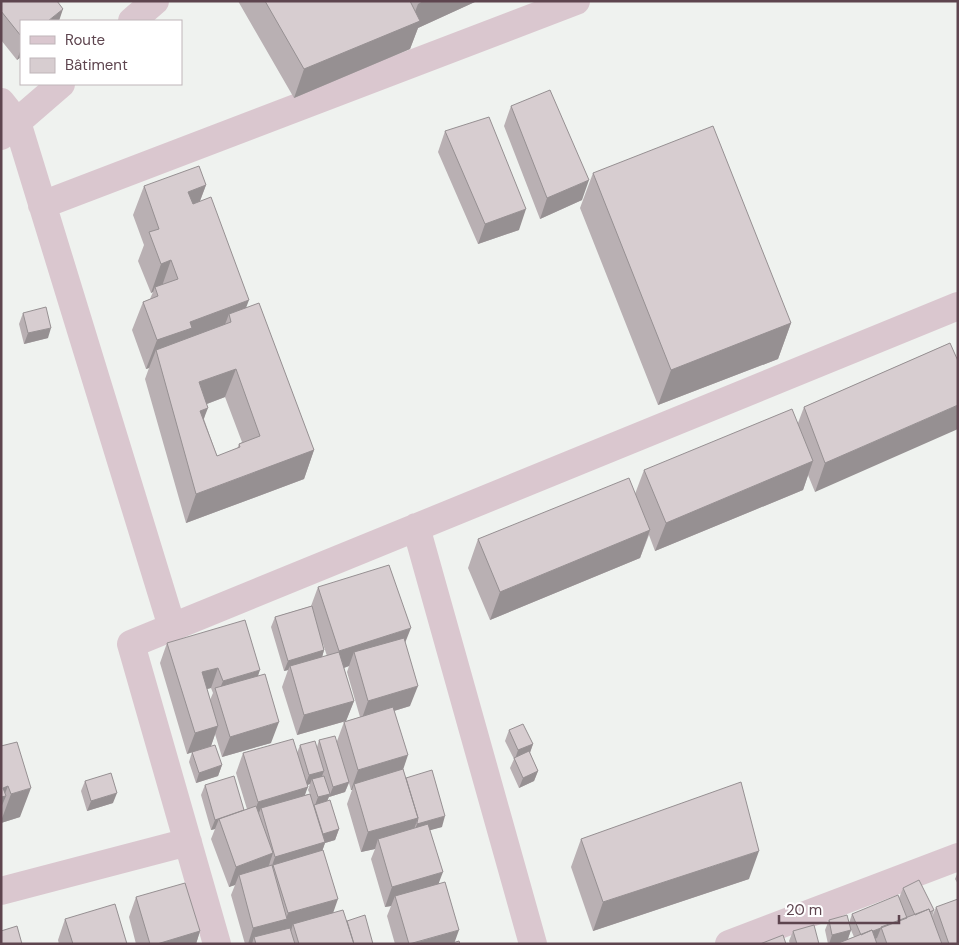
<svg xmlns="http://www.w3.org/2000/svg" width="959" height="945" font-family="'DM Sans',sans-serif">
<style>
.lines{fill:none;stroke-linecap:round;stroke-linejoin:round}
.minor{stroke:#dac7cf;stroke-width:28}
.wall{fill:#b9b0b3;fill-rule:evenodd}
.shaded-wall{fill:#969092}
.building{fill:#d7cdd0;stroke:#969092;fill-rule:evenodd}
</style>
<rect width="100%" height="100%" fill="#eff2ef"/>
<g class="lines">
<path class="minor" d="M132,21L155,1
M1,102L17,122L172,627
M1,136L61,84
M42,205L576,1
M416,527L533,944
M1,891L188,842
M217,944L131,644L958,306
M729,944L958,857"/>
</g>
<path class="wall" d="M1,1L21,21V57L17,60L1,40Z
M238,1H477L418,28L410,49L294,98Z
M511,106L582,200L540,219L504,126Z
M445,131L519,230L478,244L438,152Z
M593,173L791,323L778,359L658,405L580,208Z
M206,185L200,201L246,308L314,450L304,479L186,523L145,379L149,368L146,369L132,330L143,302L150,299L153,292L151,293L138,261L144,245L133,215L144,186ZM225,397L242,442L239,444L237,449L217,456L204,419L207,404Z
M23,313L48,338L24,344L19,324Z
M950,343L815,492L808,475L803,490L655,551L649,535L640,558L490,620L468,568L478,539L635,494L644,470L798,423L804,407Z
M318,587L405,643L410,706L394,711L403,769L406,778L442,827L429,830L439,883L454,942L460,944H395L387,916L391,906L385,907L371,859L375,849L361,852L347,804L352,790H351L349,783L345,792L329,797L327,801L339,829L335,840L325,843L322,851L333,913L347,921L373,944H245L231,895L235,885L229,887L211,839L215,829L211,830L201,795L205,785L244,810L247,809L236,773L243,753H297L300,745L317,747L319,740L337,741L344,722L360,717L347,672L349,666L344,668L354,701L346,721L297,735L282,687L288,670L284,671L271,627L275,617L311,606ZM322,641L327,656L322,657L324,650ZM310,784L308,790L310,794L305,795L307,785Z
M167,643L259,676L271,743L222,757L215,734L211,746L222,765L218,776L196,783L189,762L192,752L187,754L160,663ZM211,688L213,693L210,700L207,689Z
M509,730L533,744L530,753L538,771L534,781L519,788L510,768L514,759L505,741Z
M1,746L20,817L1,823Z
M85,781L113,803L87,811L81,791Z
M581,839L749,879L593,931L571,867Z
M958,872V884L955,879Z
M903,888L934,910L932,917L936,907L958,944H828L825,930L829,920L849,923L852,914L899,898ZM851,930L854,937L848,939Z
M136,897L200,931L196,944H136L129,917Z
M65,919L127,944H59L58,940Z
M793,931L819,944H790L789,941Z"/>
<path class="shaded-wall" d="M423,1H477L418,28L410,49L294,98L304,69L410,25L418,4Z
M63,9L59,21H48Z
M21,49V57L17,60Z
M589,180L582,200L540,219L547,198Z
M206,185L195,214L188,192Z
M526,209L519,230L478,244L485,224Z
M171,260L161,289L155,287L153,292L151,293L161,264Z
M249,300L238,329L231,322L229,314L221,335L156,350L149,368L146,369L157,340L190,322Z
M791,323L778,359L658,405L671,370Z
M51,328L48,338L24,344L28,333Z
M236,369L225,397L188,411L199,382Z
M958,405V429L815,492L825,463Z
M208,408L197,436L200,411Z
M314,450L304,479L186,523L196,494Z
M813,461L803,490L655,551L666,523Z
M650,530L640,558L490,620L500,592Z
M411,628L403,648L354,652L349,666L332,672L339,651Z
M324,650L321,661L290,666L288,670L284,671L288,661Z
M218,668L211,688L195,692L202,672Z
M260,670L253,691L217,696L223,681Z
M418,686L410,706L361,721L368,701Z
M354,701L346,721L297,735L304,715Z
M279,722L271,743L222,757L230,737Z
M218,726L211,746L187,754L195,733Z
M533,744L529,755L515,759L518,750Z
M408,755L401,776L354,784L352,790H351L358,770Z
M222,765L218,776L196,783L199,773Z
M324,771L320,781L312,779L310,784L305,786L309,775Z
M538,771L534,781L519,788L523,778Z
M349,782L345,792L329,797L333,787Z
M8,786L4,796H6L1,808V793L3,788Z
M308,787L300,807L261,808L256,820L251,822L258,802Z
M31,788L20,817L1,823V821L11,794Z
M117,793L113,803L87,811L91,801Z
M330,794L326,804L314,808L318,797Z
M244,811L219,819L215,829L211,830L215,820Z
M445,816L442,827L413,835L417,824Z
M418,818L411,838L378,839L375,849L361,852L368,832Z
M339,829L335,840L325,843L318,863L273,865L270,876L268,877L275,857L322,834Z
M759,851L749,879L593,931L603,902Z
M273,853L266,874L239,875L235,885L229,887L236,867Z
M443,872L435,893L395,896L391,906L385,907L392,887Z
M338,899L331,919L293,924L291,931L254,937L252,944H248L253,928L286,919L288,913Z
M881,928L877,938L864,944L862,936Z
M459,930L454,944H411Z
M851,930L847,941L836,944H829L832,935Z
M200,931L196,944H157Z"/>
<path class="building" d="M1,1H57L63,9L48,21H21V36L1,11Z
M265,1H410L420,21L304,69Z
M550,90L589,180L547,198L511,106Z
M489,117L526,209L485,224L445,131Z
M713,126L791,323L671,370L593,173Z
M199,166L206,185L188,192L193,204L211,197L249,300L190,322L192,328L157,340L143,302L158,296L155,287L178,279L171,260L161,264L149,232L159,229L144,186Z
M259,303L314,450L196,494L156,350L231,322L229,314ZM236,369L260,436L239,444L240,447L217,456L200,411L208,408L199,382Z
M46,307L51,328L28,333L23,313Z
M950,343L958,361V405L825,463L804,407Z
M792,409L813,461L666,523L644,470Z
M629,478L650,530L500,592L478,539Z
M389,565L411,628L339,651L318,587Z
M312,606L324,650L288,661L275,617Z
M245,620L260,670L223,681L218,668L202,672L218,726L195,733L167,643Z
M404,638L418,686L368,701L354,652Z
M339,652L354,701L304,715L290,666Z
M265,674L279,722L230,737L215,688Z
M393,707L408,755L358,770L344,722Z
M523,724L533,744L518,750L509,730Z
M335,736L349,782L333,787L319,740Z
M293,739L308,787L258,802L243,753Z
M315,741L324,771L309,775L300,745Z
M17,742L31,788L11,794L8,786L3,788L6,796L1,797V746Z
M215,745L222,765L199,773L192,752Z
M529,751L538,771L523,778L514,758Z
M403,769L418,818L368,832L354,784Z
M432,770L445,816L417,824V823L418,818L406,778Z
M111,773L117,793L91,801L85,781Z
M234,776L244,810L215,820L205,785Z
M324,776L330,794L318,797L312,779Z
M741,782L759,851L603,902L581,839Z
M310,794L325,842L275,857L261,808Z
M330,800L339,829L323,834L314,805Z
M256,806L273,853L236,867L219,819Z
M428,824L443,872L392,887L378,839Z
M323,850L338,899L288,913L273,865Z
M272,865L287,919L253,928L239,875Z
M919,880L934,910L930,912L929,909L915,915L903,888Z
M445,882L459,930L409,944L395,896Z
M185,883L200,931L157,944H150L136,897Z
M898,895L907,918L873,931L872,930L861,935L852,914Z
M958,899V944H949L936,907Z
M115,904L127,944H73L65,919Z
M929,909L942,944H887L881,927Z
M343,910L354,944H299L293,924Z
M365,915L373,944H354L347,921Z
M847,915L851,930L832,935L829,920Z
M814,925L819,944H797L793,931Z
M17,926L22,944H1V931Z
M290,928L295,944H256L254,937Z
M872,930L877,944H836Z
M783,935L786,944H760Z
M459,941L460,944H449Z"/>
<rect width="959" height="945" fill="none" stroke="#5e454f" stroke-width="5"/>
<rect x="20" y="20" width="162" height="65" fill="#ffffff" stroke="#bfb5b9"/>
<rect x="30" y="36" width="25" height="8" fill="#dac7cf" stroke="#bfb5b9"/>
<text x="65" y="45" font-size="15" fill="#5e454f">Route</text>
<rect x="30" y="58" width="25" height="15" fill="#d7cdd0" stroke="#bfb5b9"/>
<text x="65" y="70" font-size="15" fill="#5e454f">Bâtiment</text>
<path d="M779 915v8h120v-8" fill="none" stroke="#5e454f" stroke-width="2.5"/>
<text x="786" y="915" font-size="15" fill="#5e454f" stroke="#ffffff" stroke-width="4" paint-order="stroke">20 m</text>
</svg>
